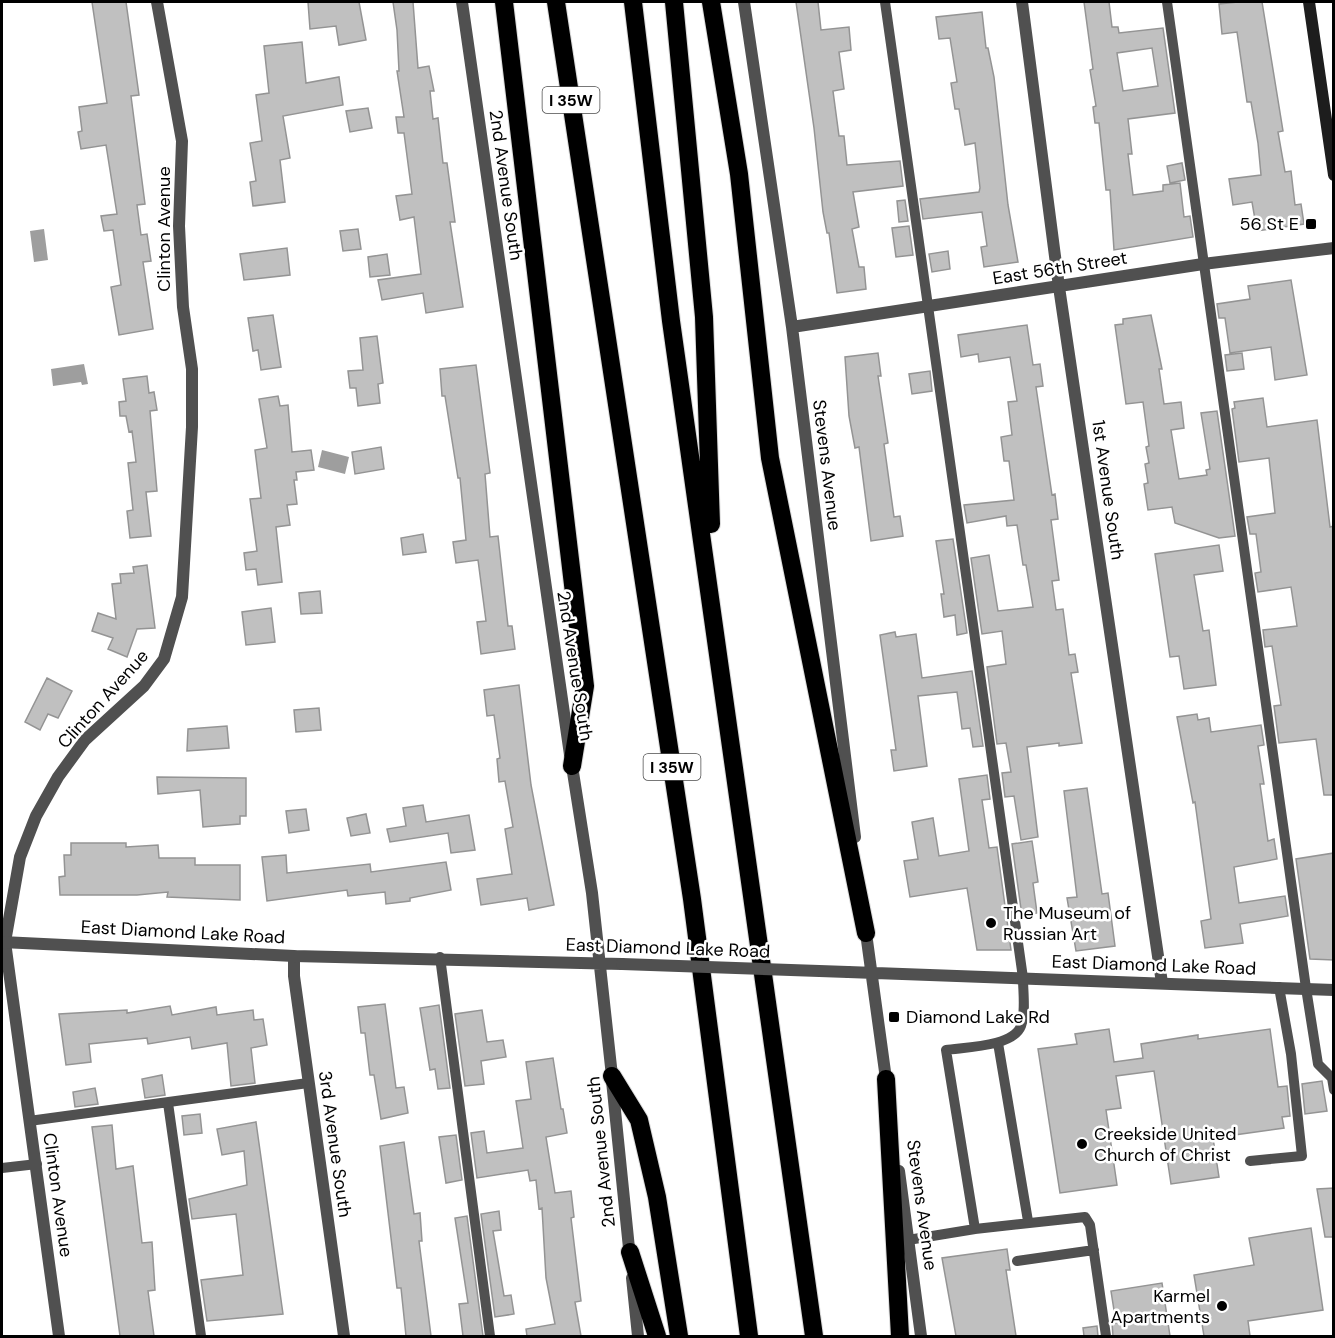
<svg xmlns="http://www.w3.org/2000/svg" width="1335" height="1338" font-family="'DM Sans',sans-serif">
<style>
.water{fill:#9e9e9e}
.building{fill:#c0c0c0;stroke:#949494;stroke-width:1.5;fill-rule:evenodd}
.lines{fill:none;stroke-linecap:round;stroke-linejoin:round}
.motorway-casing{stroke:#dbdbdb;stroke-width:20}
.service{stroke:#505050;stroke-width:10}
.minor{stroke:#505050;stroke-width:12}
.tertiary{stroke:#505050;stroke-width:12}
.secondary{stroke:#1d1d1d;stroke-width:12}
.motorway{stroke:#000;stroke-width:18}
.tertiary-bridge{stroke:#505050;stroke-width:12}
.poi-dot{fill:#000;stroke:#fff;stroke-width:2}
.labels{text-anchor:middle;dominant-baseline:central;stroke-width:5;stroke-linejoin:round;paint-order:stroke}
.shield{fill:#fff;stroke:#4c4c4c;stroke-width:1.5}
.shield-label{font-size:16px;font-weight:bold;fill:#000}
.street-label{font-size:18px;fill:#000;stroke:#fff}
.poi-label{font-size:18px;fill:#000;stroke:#fff;text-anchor:start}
</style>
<rect width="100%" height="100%" fill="#fff"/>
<path class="water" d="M44,229L48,260L34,262L30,231Z
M84,364L88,384L82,385L81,382L53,386L51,369Z
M322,450L349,457L345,474L318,467Z"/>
<path class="building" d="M92,2H126L139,95L131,96L145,204L137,205L141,235L147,234L151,261L143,262L153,329L119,335L111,287L121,285L113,230L104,231L101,216L117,214L106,145L81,149L78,132L82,131L79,107L107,103Z
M308,2H359L366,40L339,45L336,26L310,29Z
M393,2H413L418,68L429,66L434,91H430L433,119L438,118L443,163H447L455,222H450L463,307L426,313L423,293L382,300L378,280L421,274L414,217L400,220L396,196L412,194L404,133H398L396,117H404L397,71H399L397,30Z
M796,2H818L821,30L849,27L851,50L839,52L844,89L833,91L839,136H844L847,165L900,161L903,186L853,192L859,227L852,229L859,267H864L866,289L837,293L829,233H827L823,212L814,128Z
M1084,2H1109L1112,27H1118L1119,33L1163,28L1175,113L1128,119L1132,154H1128L1133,195L1163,191V185L1180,183L1184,217L1190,216L1193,237L1114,250L1110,190H1106L1099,123H1095L1093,107L1096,106L1090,70L1093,69ZM1152,48L1158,86L1123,91L1117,53Z
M1238,2H1262L1283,131L1278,132L1285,172L1291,171L1295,205L1301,204L1304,224L1257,231L1252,202L1233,205L1229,179L1261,175L1258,143L1251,102H1247L1237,32L1222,34L1219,4Z
M982,12L986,48H988L994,77L1008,205L1018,262L984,267L981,247L987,246L982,212L923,219L920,199L979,192L980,188L975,143L965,145L959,109H955L951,83L957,82L950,38L939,39L936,17Z
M302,42L306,83L339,77L343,105L283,116L290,158L280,160L285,202L253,206L250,182L256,181L250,143L262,141L256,95L269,93L264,46Z
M368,108L372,128L350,132L346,111Z
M1182,163L1185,180L1170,183L1167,166Z
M905,200L908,221L899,222L897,201Z
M909,226L913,255L896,257L892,228Z
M358,229L361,249L343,251L340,231Z
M287,248L290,275L244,280L240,254Z
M948,251L950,269L932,272L929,254Z
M387,254L390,275L370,277L368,257Z
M1291,280L1307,375L1275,380L1271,347L1230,353L1225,318H1219L1217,304L1250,299L1248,286Z
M273,315L281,367L261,370L258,350L253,351L248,318Z
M1151,315L1162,369H1159L1164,404L1181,402L1184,428L1171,430L1179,479L1207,475L1206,470L1210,469L1201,413L1217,411L1235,536L1219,538L1175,523L1172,507L1148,510L1144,484L1148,483L1145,464L1149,463L1146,447L1149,446L1143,402L1126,404L1115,325L1123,324V319Z
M1027,325L1033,365L1040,364L1043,386L1036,387L1052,495L1055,494L1058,519L1051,520L1059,580L1052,581L1056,610L1063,609L1069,655L1075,654L1078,672L1071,673L1082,743L1059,746V743L1027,747L1038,837L1021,840L1014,796L1005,797L1002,773L1011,772L1006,743L997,744L987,667L1006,664L1002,631L982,634L971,558L989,555L998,611L1033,607L1026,565H1023L1017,525L1007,526L1006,516L967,523L964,505L1014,500L1009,461H1004L1001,437L1012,435L1008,402L1017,401L1010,357L979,362L978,354L961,357L958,335Z
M377,336L383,383L378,384L380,403L358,406L356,388H350L348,371L363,370L360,338Z
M878,353L881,376H878L888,443L884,444L894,517L900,516L903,536L871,541L859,447L855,448L849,416L845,357Z
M1242,353L1244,369L1227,371L1225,355Z
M476,365L490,473L485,474L490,537L498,536L508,626H512L515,649L481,654L477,622L486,621L478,560L456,563L453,542L466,540L460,478H458L445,396H442L440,369Z
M930,371L932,391L912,394L909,374Z
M147,376L149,393L154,392L157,410L150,411L157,491L146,492L151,536L130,538L127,511L133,510L128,463L136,462L132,431L129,432L126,416H120L119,402L126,401L123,379Z
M278,396L280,406L288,405L292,452L311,450L314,470L296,472L297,480H294L297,504L287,505L290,525L276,527L282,582L258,585L256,569L246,570L244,553L257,551L250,499L261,498L255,450L267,448L259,399Z
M1263,398L1267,427L1317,420L1330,527L1334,526V795H1324L1316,739L1279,743L1274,706L1281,705L1272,646L1265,647L1263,630L1297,626L1291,587L1258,592L1255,573L1261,572L1256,534H1250L1247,517L1275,513L1269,458L1239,462L1232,409L1235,408L1234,402Z
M381,447L384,469L355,474L352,452Z
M423,534L426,552L403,555L401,538Z
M953,539L967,633L957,635L955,615L944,617L941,594H944L936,541Z
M1219,545L1223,571L1194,575L1203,631L1209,630L1216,685L1184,689L1179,656L1170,657L1155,554Z
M147,565L155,628L137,629L127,657L108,649L113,638L92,631L98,613L116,619L112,584L121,583L120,574L134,573L133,567Z
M320,591L322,613L301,614L299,593Z
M271,608L275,642L246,645L242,612Z
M895,632L896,637L916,634L922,678L972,671L983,746L973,747L970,728L962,729L957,692L918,696L927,766L894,771L891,750H896L880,635Z
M47,678L72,691L58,718L48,714L40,730L25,722Z
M519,685L531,785L554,905L529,910L527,898L481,905L477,879L512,874L505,829L513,827L505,781L499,782L497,759L500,758L494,715L487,716L484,690Z
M319,708L321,730L296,732L294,710Z
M1197,714L1198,720L1209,718L1211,732L1261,725L1264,745L1258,746L1264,784H1260L1268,841L1274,839L1277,859L1234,867L1239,903L1285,896L1288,916L1240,924L1243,943L1205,948L1201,921L1211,919L1195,802L1193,803L1177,717Z
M227,726L229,748L187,751L188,729Z
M987,775L990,799L982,800L989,848L997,847L1011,950H977L967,888L910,897L904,861L918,859L912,822L933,818L939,856L969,851L959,779Z
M157,777L246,778V816H240V824L203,827L200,790L158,794Z
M1087,788L1102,894L1108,893L1115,946L1076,951L1067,898L1077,897L1064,791Z
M423,805L426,822L469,815L475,850L451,853L448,833L390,842L387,829L406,826L403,808Z
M306,809L309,830L289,833L286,811Z
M366,814L370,833L351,836L347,818Z
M1032,841L1038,882L1033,883L1037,913L1022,916L1012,844Z
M71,843H126V847L158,845L159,858H195V865H240V900L167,897L168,892L137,895H60L59,877L65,876L64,855H71Z
M1334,853V960L1310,959L1296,859Z
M286,855L287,873L370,864L371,872L446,862L451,890L410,898V901L386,904L385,892L348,896L347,890L267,901L262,857Z
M385,1004L396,1088L404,1087L408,1113L381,1119L374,1075H370L365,1033H361L358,1007Z
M439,1005L450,1088L438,1089L435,1069L430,1070L420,1008Z
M170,1006L172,1015L216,1007L217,1015L253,1010L254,1020L263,1019L267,1045L251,1048L255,1083L231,1086L227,1043L192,1049L190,1037L148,1044L147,1038L89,1044L91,1062L66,1065L59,1014L127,1010V1013Z
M482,1010L487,1042L503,1040L506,1057L481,1061L484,1084L465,1086L455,1014Z
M1109,1029L1114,1062L1143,1058L1141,1044L1198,1035V1039L1270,1029L1278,1087L1287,1086L1290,1116L1282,1117L1284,1128L1213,1138L1219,1177L1171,1184L1154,1071L1116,1076L1121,1108L1106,1110L1117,1185L1060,1193L1038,1049L1077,1044L1075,1034Z
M553,1058L561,1109H563L567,1133L546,1137L555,1193L571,1191L574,1217L571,1218L581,1301L575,1302L581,1336H527L526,1329L555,1324L546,1278L542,1208L539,1209L536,1180L530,1181L528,1170L477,1178L471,1133L484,1131L487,1153L523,1148L516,1101L531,1099L526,1062Z
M162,1075L165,1095L145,1098L142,1079Z
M1322,1081L1327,1111L1305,1114L1302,1084Z
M95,1088L98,1104L75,1107L73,1092Z
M200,1114L202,1133L184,1135L182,1116Z
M256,1122L283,1314L207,1321L201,1280L243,1275L236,1214L192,1219L189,1199L247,1185L244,1151L222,1155L217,1129Z
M112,1125L116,1169L133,1166L142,1243L152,1242L155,1290L148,1291L154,1336H120L92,1127Z
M456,1135L462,1180L446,1183L439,1137Z
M404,1142L414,1214L420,1213L422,1241H419L431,1336H406L401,1288H397L380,1146Z
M1334,1188V1237H1325L1317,1189Z
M499,1211L501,1230L493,1231L504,1296L511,1295L514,1314L495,1317L481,1214Z
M467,1216L483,1336H463L459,1304L468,1303L455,1218Z
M1311,1228L1323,1310L1248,1321L1250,1336H1204L1194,1275L1254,1265L1249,1238Z
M1007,1249L1010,1270H1006L1016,1336H956L942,1258Z
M1162,1283L1170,1336H1113L1112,1323H1116L1111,1291Z
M1097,1326L1098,1336H1084L1083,1328Z"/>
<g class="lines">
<defs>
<path id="motorway" d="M504,2L585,686L572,766
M556,2L692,899L749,1336
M633,2L671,321L814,1336
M674,2L704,317L711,524
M711,2L739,174L770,458L866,933
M612,1076L639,1120L657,1197L679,1336
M886,1079L900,1336
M630,1252L657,1336"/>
</defs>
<use href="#motorway" class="motorway-casing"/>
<path class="service" d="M885,2L1023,978C1023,992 1026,1013 1021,1026C1013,1047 965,1047 946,1050L975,1229L908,1240
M1167,2L1306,988L1318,1064L1332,1078L1334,1090
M440,957L490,1336
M998,1043L1028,1221
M168,1103L201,1336
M29,1121L308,1083
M1250,1161L1302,1156L1291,1054L1279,987
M2,1168L37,1164
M975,1229L1085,1217L1090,1225L1106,1336
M1017,1261L1094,1250"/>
<path class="minor" d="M462,2L570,755
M744,2L792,327L855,837
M1022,2L1059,287L1162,983
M792,327L1203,264L1334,248
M294,956V976L344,1336
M612,1081L630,1258
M899,1171L921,1336
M632,1278L638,1336
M59,1336L5,942L20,857L36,816L58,777L85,740L144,686L164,659L182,597L192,427V369L183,307L179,226L182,141L157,2"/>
<path class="tertiary" d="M572,766L592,893L612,1076
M866,933L886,1079
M2,942L294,956L622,964
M848,972L1334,990"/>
<path class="secondary" d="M1309,2L1334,175"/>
<use href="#motorway" class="motorway"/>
<path class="tertiary-bridge" d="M622,964L848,972"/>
</g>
<g class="poi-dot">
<rect x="1305" y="218" width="12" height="12" rx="3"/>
<circle cx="991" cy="923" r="6"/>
<rect x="888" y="1011" width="12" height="12" rx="3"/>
<circle cx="1082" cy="1144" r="6"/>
<circle cx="1222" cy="1306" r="6"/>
</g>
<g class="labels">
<g class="shield">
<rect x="542.5" y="87" width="57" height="26" rx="4.5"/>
<rect x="643.5" y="754" width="57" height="26" rx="4.5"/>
</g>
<g class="shield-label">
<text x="571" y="100">I 35W</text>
<text x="672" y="767">I 35W</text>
</g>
<g class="street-label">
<text transform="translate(506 185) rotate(82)">2nd Avenue South</text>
<text transform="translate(164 229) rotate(-90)">Clinton Avenue</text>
<text transform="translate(1060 268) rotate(-9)">East 56th Street</text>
<text transform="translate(827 465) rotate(83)">Stevens Avenue</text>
<text transform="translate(1108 490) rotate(82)">1st Avenue South</text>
<text transform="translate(575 666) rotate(81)">2nd Avenue South</text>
<text transform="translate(103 699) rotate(-48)">Clinton Avenue</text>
<text transform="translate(183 932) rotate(3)">East Diamond Lake Road</text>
<text transform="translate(668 948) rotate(2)">East Diamond Lake Road</text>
<text transform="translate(1154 965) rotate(2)">East Diamond Lake Road</text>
<text transform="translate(335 1144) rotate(82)">3rd Avenue South</text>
<text transform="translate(601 1152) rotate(-96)">2nd Avenue South</text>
<text transform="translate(58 1195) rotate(82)">Clinton Avenue</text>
<text transform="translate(922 1205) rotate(82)">Stevens Avenue</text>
</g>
<g class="poi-label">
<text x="1299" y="224" text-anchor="end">56 St E</text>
<text x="1003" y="913">The Museum of<tspan x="1003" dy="21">Russian Art</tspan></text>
<text x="906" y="1017">Diamond Lake Rd</text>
<text x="1094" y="1134">Creekside United<tspan x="1094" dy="21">Church of Christ</tspan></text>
<text x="1210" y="1296" text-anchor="end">Karmel<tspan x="1210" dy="21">Apartments</tspan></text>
</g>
</g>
<rect width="1335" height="1338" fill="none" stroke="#000000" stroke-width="6"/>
</svg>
